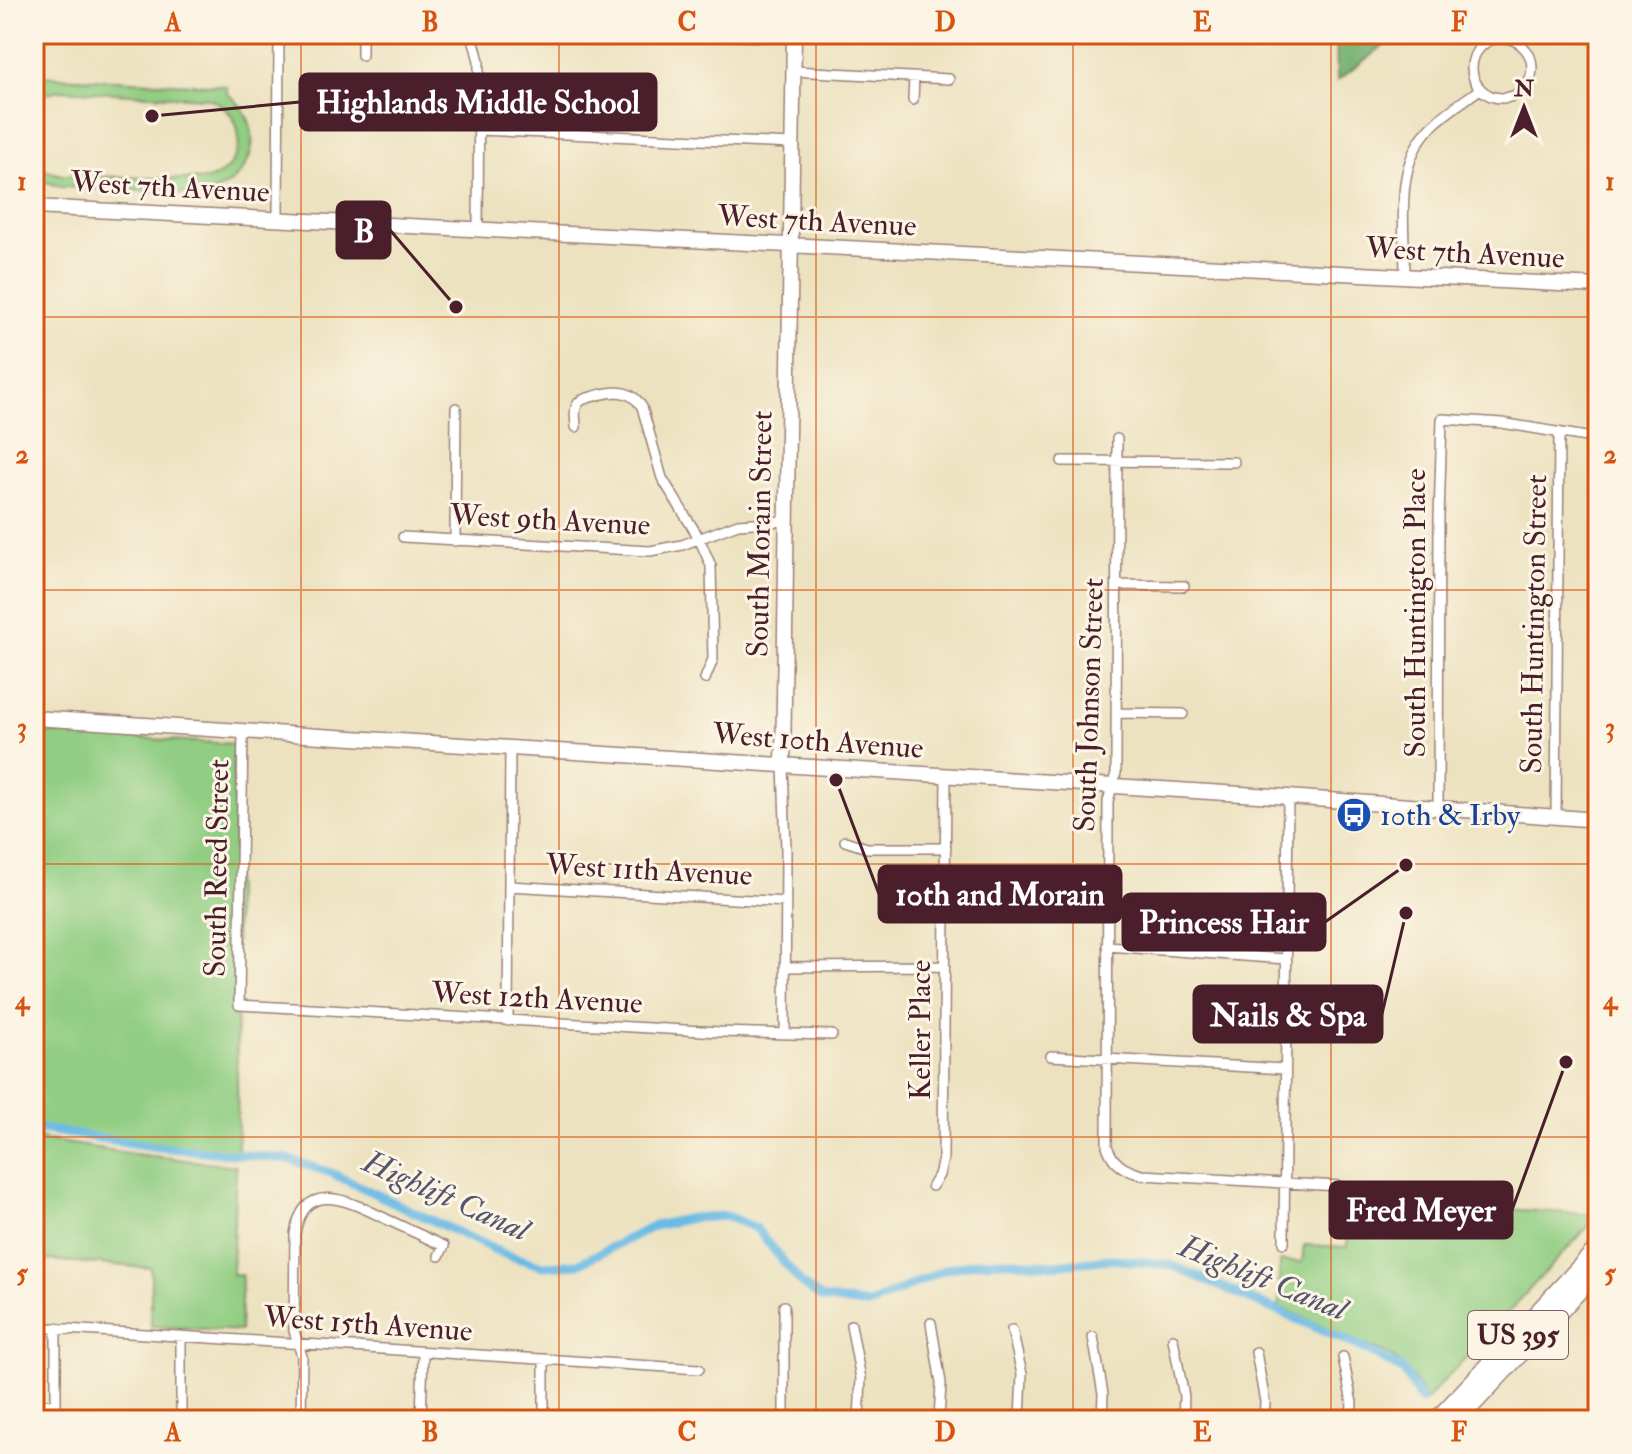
<svg xmlns="http://www.w3.org/2000/svg" width="1632" height="1454" font-family="'IM FELL Double Pica',serif">
<style>
.green{fill:#91cd82;stroke:#6e7656;stroke-width:2}
.forest{fill:#74b070;stroke:#5f684e;stroke-width:2}
.lines{fill:none;stroke-linecap:round;stroke-linejoin:round}
.canal{stroke:#69bae4;stroke-width:9}
.street-casing{stroke:#9b8076;stroke-width:12}
.secondary-casing{stroke:#9b8076;stroke-width:17}
.highway-casing{stroke:#9b8076;stroke-width:21}
.street{stroke:#fff;stroke-width:9}
.secondary{stroke:#fff;stroke-width:14}
.highway{stroke:#fff;stroke-width:18}
.grid{fill:none;stroke:#d8530f;stroke-width:2;stroke-opacity:0.55}
.labels{text-anchor:middle;dominant-baseline:central;stroke-width:6;stroke-linejoin:round;paint-order:stroke}
.shield{fill:#fcf5e5;stroke:#7f5f63;stroke-width:2}
.shield-label{font-size:28px;font-weight:bold;fill:#4a1f2b}
.street-label{font-size:30px;fill:#4a1f2b;stroke:#fcf5e5}
.transit-label{font-size:30px;fill:#164399;stroke:#fcf5e5;text-anchor:start}
.water-label{font-size:32px;font-style:italic;fill:#55556c;stroke:#fcf5e5}
.leader{fill:none;stroke:#4a1f2b;stroke-width:3}
.callout-dot{fill:#4a1f2b;stroke:#fcf5e5;stroke-width:3}
.callout{fill:#4a1f2b;stroke:#4a1f2b;stroke-width:3}
.callout-label{font-size:32px;text-anchor:middle;font-weight:bold;fill:#fff}
.neatline{fill:none;stroke:#d8530f;stroke-width:3}
.grid-label{font-size:26px;text-anchor:middle;font-weight:bold;fill:#d8530f}
</style>
<rect width="100%" height="100%" fill="#fcf5e5"/>
<filter id="ink" filterUnits="userSpaceOnUse"><feTurbulence type="fractalNoise" baseFrequency=".0125" numOctaves="2"/><feDisplacementMap in="SourceGraphic" scale="16" xChannelSelector="R" yChannelSelector="G"/><feConvolveMatrix kernelMatrix="1 2 1 2 8 2 1 2 1" color-interpolation-filters="sRGB"/></filter>
<filter id="wash" filterUnits="userSpaceOnUse"><feTurbulence type="fractalNoise" baseFrequency=".006" numOctaves="4" result="noise"/><feDisplacementMap in="SourceGraphic" scale="32" xChannelSelector="R" yChannelSelector="G"/><feGaussianBlur stdDeviation="1.8" result="paint"/><feColorMatrix in="noise" values="0 0 0 0 0 0 0 0 0 0 0 0 0 0 0 0 0 1.4 0 .05"/><feComposite in="paint" operator="in"/></filter>
<g filter="url(#wash)">
<rect width="100%" height="100%" fill="#ece2c0"/>
<path class="green" d="M37,76L227,86V93C244,106 254,124 252,146C249,166 235,184 215,191C197,197 177,193 160,192C127,190 94,188 61,187L34,178V162L47,171L62,175L208,180C250,166 249,110 206,98L59,90L45,94L34,102V86L37,84Z
M34,732L233,744L238,1154L34,1127Z
M34,1138L134,1154L236,1166L232,1274L242,1275L240,1331L151,1326V1268L34,1259Z
M1349,1199L1598,1215V1216L1425,1401C1417,1381 1407,1369 1391,1356L1279,1307L1280,1261L1302,1262L1304,1245L1347,1247Z"/>
<path class="forest" d="M1336,34H1399L1337,81Z"/>
<g class="lines">
<path class="canal" d="M34,1128L158,1147L288,1159L331,1173L504,1254L543,1266L578,1264L654,1226L691,1218L726,1216L756,1228L802,1284L821,1298L868,1305L946,1269L979,1262L1004,1261L1054,1265L1111,1259L1171,1265L1359,1346L1403,1370L1421,1400"/>
</g>
</g>
<g filter="url(#ink)">
<g class="lines">
<defs>
<path id="street" d="M472,34L479,61L478,230
M691,34L794,38
M1472 68a30 30 0 1 1 60 0a30 30 0 1 1-60 0Z
M362,55V34
M793,71L949,79
M913,100L914,77
M479,130L792,144
M278,218L279,34
M1405,275C1405,226 1393,164 1431,127C1445,113 1464,101 1480,89
M576,427C576,421 574,413 576,408C578,400 584,399 591,397C610,391 630,387 642,407L662,478L699,538L711,566L713,659L705,679
M1117,439L1116,773L1108,801L1107,1146C1113,1164 1124,1170 1142,1175L1339,1186
M1062,461L1234,462
M403,537L650,551L682,545L738,524L786,521
M455,541L456,408
M1118,585L1184,586
M1117,713L1183,714
M243,731L239,1005L720,1032L832,1035
M783,765L786,850L785,1034
M1438,808L1439,518L1442,419L1502,423L1598,439
M1556,817L1559,432
M845,841L867,848H946
M509,886L786,902
M1107,946L1286,959
M785,967L945,966
M508,1021L510,748
M1051,1056L1285,1069
M932,1186L939,1175L943,1159L946,776
M1284,1243L1288,797
M931,1323L941,1383L939,1420
M851,1325L861,1379L859,1420
M34,1327L699,1369
M1012,1330L1022,1374L1020,1420
M1093,1337L1103,1394L1102,1420
M1173,1339L1184,1397L1183,1420
M1256,1352L1265,1402L1264,1420
M1343,1357L1352,1403L1351,1420
M34,1404L56,1405
M181,1418V1336
M56,1420V1328
M301,1420L302,1356L294,1331L295,1234C304,1176 353,1203 386,1219C405,1228 425,1237 444,1246L439,1256
M421,1420L423,1352
M544,1420V1359
M784,1420V1306"/>
<path id="secondary" d="M34,207L1598,286
M34,718L1288,797L1598,820
M783,765L794,34"/>
<path id="highway" d="M1438,1420L1598,1249
M1457,1420L1598,1269"/>
</defs>
<use href="#street" class="street-casing"/>
<use href="#secondary" class="secondary-casing"/>
<use href="#highway" class="highway-casing"/>
<use href="#street" class="street"/>
<use href="#secondary" class="secondary"/>
<use href="#highway" class="highway"/>
</g>
</g>
<path class="grid" d="M301,34V1420M559,34V1420M816,34V1420M1073,34V1420M1331,34V1420M34,317H1598M34,590H1598M34,864H1598M34,1137H1598"/>
<defs>
<symbol id="bus-disc" viewBox="-11 -11 22 22"><circle r="9.5" fill="#1a4fb4" stroke="#fcf5e5"/><path d="M-5-6H5V4H4V6H2V4H-2V6H-4V4H-5ZM-3.5-4V0h7V-4ZM-3.5 1.2v1.5H-2V1.2ZM2 1.2v1.5H3.5V1.2Z" fill="#fff"/></symbol>
</defs>
<g fill-rule="evenodd">
<use href="#bus-disc" x="1334" y="795" width="40" height="40"/>
</g>
<g class="labels">
<rect class="shield" x="1468" y="1311" width="100" height="48" rx="6"/>
<g class="shield-label">
<text x="1518" y="1335">US 395</text>
</g>
<g class="street-label">
<text transform="translate(170 187) rotate(3)">West 7th Avenue</text>
<text transform="translate(817 221) rotate(3)">West 7th Avenue</text>
<text transform="translate(1465 253) rotate(3)">West 7th Avenue</text>
<text transform="translate(550 520) rotate(3)">West 9th Avenue</text>
<text transform="translate(760 534) rotate(-89)">South Morain Street</text>
<text transform="translate(1415 613) rotate(-90)">South Huntington Place</text>
<text transform="translate(1534 624) rotate(-89)">South Huntington Street</text>
<text transform="translate(1089 705) rotate(-88)">South Johnson Street</text>
<text transform="translate(818 741) rotate(4)">West 10th Avenue</text>
<text transform="translate(217 868) rotate(-89)">South Reed Street</text>
<text transform="translate(649 870) rotate(3)">West 11th Avenue</text>
<text transform="translate(537 998) rotate(3)">West 12th Avenue</text>
<text transform="translate(920 1030) rotate(-90)">Keller Place</text>
<text transform="translate(368 1324) rotate(4)">West 15th Avenue</text>
</g>
<g class="transit-label">
<text x="1380" y="815">10th &amp; Irby</text>
</g>
<g class="water-label">
<text transform="translate(446 1196) rotate(24)">Highlift Canal</text>
<text transform="translate(1263 1278) rotate(22)">Highlift Canal</text>
</g>
</g>
<path class="leader" d="M152 116L300 102M456 307L390 230M836 780L879 894M1406 865L1325 922M1406 913L1382 1014M1566 1062L1512 1210"/>
<g class="callout-dot">
<circle cx="152" cy="116" r="8"/>
<circle cx="456" cy="307" r="8"/>
<circle cx="836" cy="780" r="8"/>
<circle cx="1406" cy="865" r="8"/>
<circle cx="1406" cy="913" r="8"/>
<circle cx="1566" cy="1062" r="8"/>
</g>
<g class="callout">
<rect x="300" y="74" width="356" height="56" rx="8"/>
<rect x="337" y="202" width="53" height="56" rx="8"/>
<rect x="879" y="866" width="242" height="56" rx="8"/>
<rect x="1123" y="894" width="202" height="56" rx="8"/>
<rect x="1194" y="986" width="188" height="56" rx="8"/>
<rect x="1330" y="1182" width="182" height="56" rx="8"/>
</g>
<g class="callout-label">
<text x="478" y="113">Highlands Middle School</text>
<text x="364" y="242">B</text>
<text x="1000" y="905">10th and Morain</text>
<text x="1224" y="933">Princess Hair</text>
<text x="1288" y="1026">Nails &amp; Spa</text>
<text x="1421" y="1221">Fred Meyer</text>
</g>
<rect width="1632" height="1454" fill="none" stroke="#fcf5e5" stroke-width="88"/>
<g transform="translate(1524 108)" stroke="#fcf5e5" stroke-width="6" paint-order="stroke">
<path d="M0-6L14 30L0 20L-14 30Z" fill="#4a1f2b"/>
<text y="-12" font-size="22" font-weight="bold" text-anchor="middle" fill="#4a1f2b">N</text>
</g>
<rect x="44" y="44" width="1544" height="1366" class="neatline"/>
<g class="grid-label">
<text x="173" y="31">A</text>
<text x="430" y="31">B</text>
<text x="687" y="31">C</text>
<text x="945" y="31">D</text>
<text x="1202" y="31">E</text>
<text x="1459" y="31">F</text>
<text x="22" y="190">1</text>
<text x="1610" y="190">1</text>
<text x="22" y="463">2</text>
<text x="1610" y="463">2</text>
<text x="22" y="736">3</text>
<text x="1610" y="736">3</text>
<text x="22" y="1009">4</text>
<text x="1610" y="1009">4</text>
<text x="22" y="1282">5</text>
<text x="1610" y="1282">5</text>
<text x="173" y="1441">A</text>
<text x="430" y="1441">B</text>
<text x="687" y="1441">C</text>
<text x="945" y="1441">D</text>
<text x="1202" y="1441">E</text>
<text x="1459" y="1441">F</text>
</g>
</svg>
